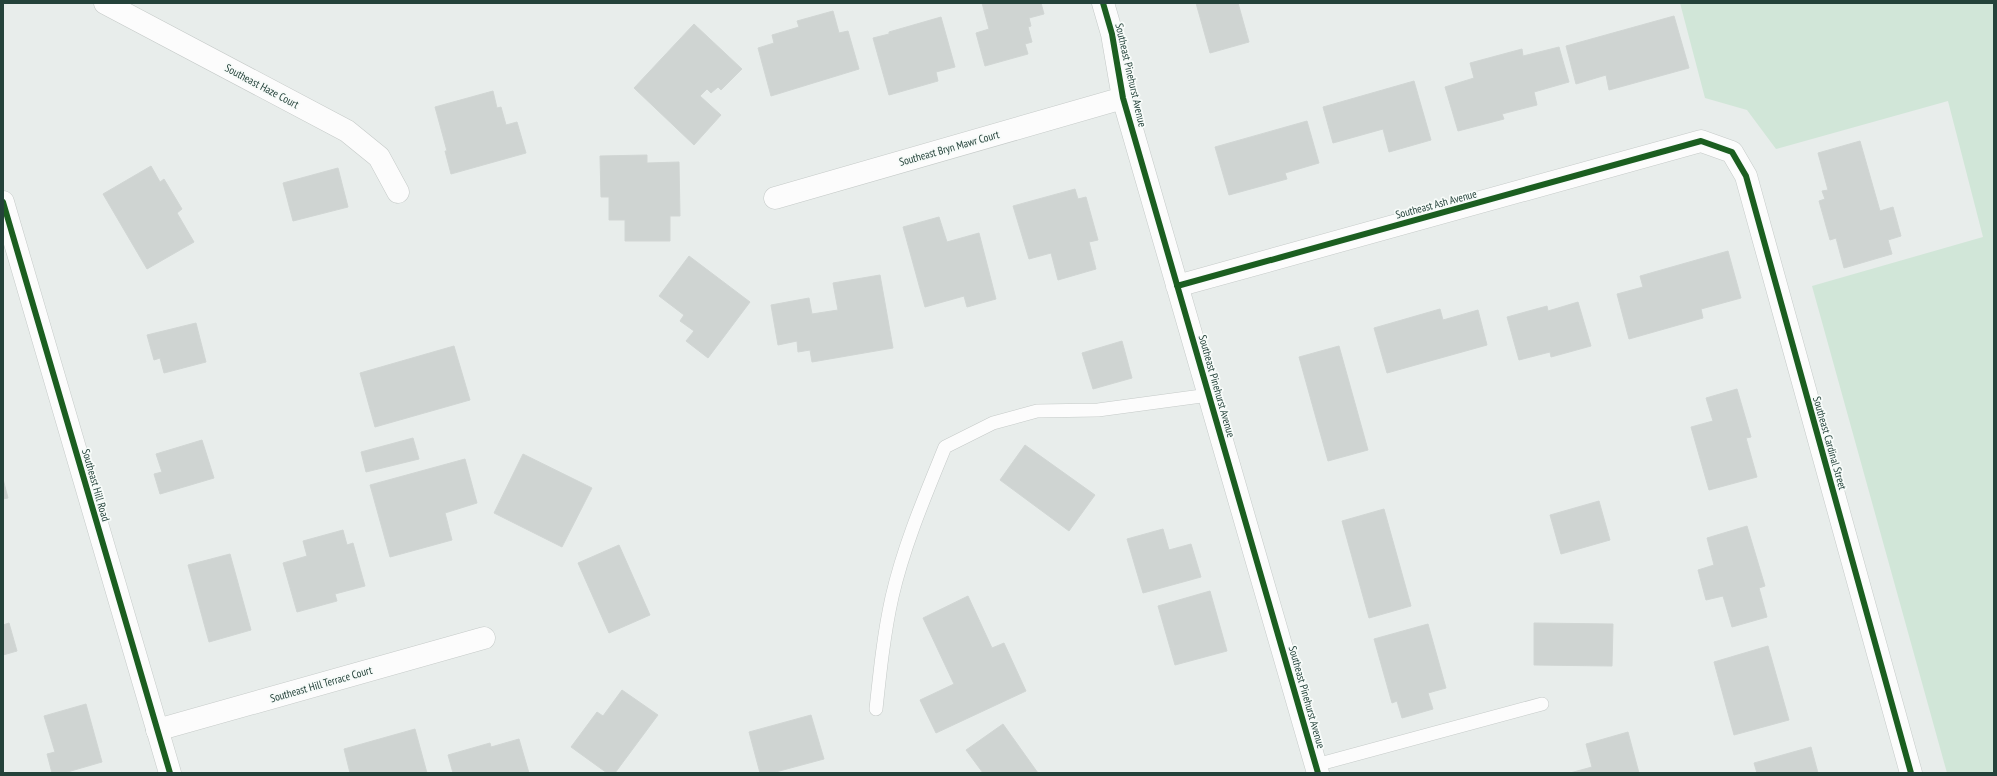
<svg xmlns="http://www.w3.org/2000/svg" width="1997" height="776" font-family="'PT Sans Narrow',sans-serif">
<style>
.green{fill:#d1e6d8}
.building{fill:#cfd4d2;stroke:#d1d6d4}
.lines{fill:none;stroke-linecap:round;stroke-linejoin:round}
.service-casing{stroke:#c5cac8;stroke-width:14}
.minor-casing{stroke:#c5cac8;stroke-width:23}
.tertiary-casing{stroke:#c5cac8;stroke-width:23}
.service{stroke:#fcfcfc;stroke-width:13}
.minor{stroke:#fcfcfc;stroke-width:22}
.tertiary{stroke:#fcfcfc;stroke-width:22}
.cycleway-casing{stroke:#f7fbf9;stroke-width:8}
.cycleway{stroke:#1b5e20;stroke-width:6}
.labels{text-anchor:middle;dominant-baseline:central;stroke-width:3.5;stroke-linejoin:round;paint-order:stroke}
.street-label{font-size:11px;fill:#24423a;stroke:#f7fbf9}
</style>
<rect width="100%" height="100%" fill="#e8edeb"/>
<path class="green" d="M1680,3H1994V773H1947L1812,286L1983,237L1948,101L1776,149L1747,110L1705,98Z"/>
<path class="building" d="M982,3H1041L1044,14L1029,18L1031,26L1028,27L1032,42L1025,44L1028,54L985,66L976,33L989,29Z
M1196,3H1238L1249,42L1210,53Z
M833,11L839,33L848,31L859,69L771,96L758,48L774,43L772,35L799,27L797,21Z
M1674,16L1689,68L1609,90L1606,75L1576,84L1566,46Z
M941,17L955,67L936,72L938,81L889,95L873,38L889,34V32Z
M694,24L742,69L721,90L718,87L711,93L707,89L700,96L721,115L694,145L634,88Z
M1559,47L1569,82L1534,92L1537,105L1502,114L1504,119L1458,131L1445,87L1474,78L1470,63L1522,49L1523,56Z
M1414,81L1431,140L1389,152L1383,129L1333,143L1323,107Z
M493,91L497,108L501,107L506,125L517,122L526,153L451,174L445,151H447L435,107Z
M1307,121L1319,163L1285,173L1287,179L1229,195L1215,147Z
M1860,141L1880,211L1893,207L1901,236L1888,240L1892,254L1844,268L1836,238L1830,240L1819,201L1825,199L1822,191L1828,190L1818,153Z
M647,155V163L679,162L680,216H670V241H625V220H609V197H601L600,156Z
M151,166L160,182L164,179L182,209L177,213L194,242L147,269L103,194Z
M338,168L348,207L293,221L283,183Z
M1075,189L1078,199L1086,197L1098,240L1089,242L1096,269L1058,280L1051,253L1029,259L1013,206Z
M939,217L947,242L979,233L996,299L967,307L964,296L925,307L903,227Z
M1728,251L1741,298L1701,309L1703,318L1629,339L1617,294L1643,287L1640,276Z
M689,256L750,302L708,358L686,341L694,331L680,321L684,315L659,296Z
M880,275L893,348L812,362L810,350L798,352L797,341L778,345L771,305L809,298L812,314L838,310L833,283Z
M1578,302L1591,346L1551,357L1550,352L1519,360L1507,317L1547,306L1548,311Z
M1440,309L1443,320L1478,310L1487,345L1387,373L1374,328Z
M196,323L206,362L164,373L160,358L154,360L147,335Z
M1122,341L1132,378L1093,389L1082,353Z
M454,346L470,400L375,427L360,373Z
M1339,346L1368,450L1328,461L1299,357Z
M1737,389L1751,437L1746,438L1757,477L1709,490L1691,427L1713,421L1706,398Z
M413,438L419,459L366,472L361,452Z
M202,440L214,478L160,494L154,474L162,472L156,454Z
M1025,445L1095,495L1069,531L1000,480Z
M523,454L592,488L562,547L494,513Z
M465,459L477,503L445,513L452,540L390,557L370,485Z
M3,479L8,498L3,499Z
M1599,501L1610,540L1561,554L1550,515Z
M1384,509L1411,606L1369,618L1342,521Z
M1747,526L1765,586L1759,588L1767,617L1732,627L1723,596L1706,600L1698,570L1714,565L1707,538Z
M1163,529L1169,550L1191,544L1201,577L1143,593L1127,539Z
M343,530L347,545L353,543L365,586L335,594L337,601L297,612L283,563L307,556L303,541Z
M619,545L650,615L609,633L578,563Z
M230,554L251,630L209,642L188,565Z
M1210,591L1227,651L1175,665L1158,606Z
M968,596L992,648L1004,643L1026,691L936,733L920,700L954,684L923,618Z
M9,623L17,651L3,655V625Z
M1534,623L1613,624L1612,666L1534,665Z
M1428,624L1446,688L1428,693L1433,709L1402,718L1397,701L1392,703L1374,639Z
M1768,646L1789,720L1734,735L1714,662Z
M622,690L658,715L615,773H607L571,747L597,712L603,716Z
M86,704L102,762L64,773H52L47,754L55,752L44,716Z
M811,715L824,759L772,773H760L749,732Z
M1003,724L1038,773H983L966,750Z
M415,729L427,773H350L344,749Z
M1628,732L1639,773H1570L1592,767L1586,744Z
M519,739L529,773H453L448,755L490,743L491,747Z
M1811,747L1818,773H1757L1754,763Z"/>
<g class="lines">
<defs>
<path id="service" d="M876,709C880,671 884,633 892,597C904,545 925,496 945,447L993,423L1037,411L1098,410L1209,395
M1316,765L1542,704"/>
<path id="minor" d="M105,3L347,131L379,157L398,192
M1103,3L1112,34L1123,98L1318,773
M775,198L1123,98
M1177,286L1701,141L1732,152L1746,176L1911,773
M157,730L484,638"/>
<path id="tertiary" d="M3,202L170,773"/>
</defs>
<use href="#service" class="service-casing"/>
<use href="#minor" class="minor-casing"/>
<use href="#tertiary" class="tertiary-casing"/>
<use href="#service" class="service"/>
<use href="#minor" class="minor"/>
<use href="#tertiary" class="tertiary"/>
<defs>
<path id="cycleway" d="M1103,3L1112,34L1123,98L1318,773
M3,202L170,773
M1177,286L1701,141L1732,152L1746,176L1911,773"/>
</defs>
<use href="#cycleway" class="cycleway-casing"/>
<use href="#cycleway" class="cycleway"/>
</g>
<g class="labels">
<g class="street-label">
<text transform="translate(1131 75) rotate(77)">Southeast Pinehurst Avenue</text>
<text transform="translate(262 86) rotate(28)">Southeast Haze Court</text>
<text transform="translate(949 148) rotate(-16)">Southeast Bryn Mawr Court</text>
<text transform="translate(1436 204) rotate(-15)">Southeast Ash Avenue</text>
<text transform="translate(1217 386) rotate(74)">Southeast Pinehurst Avenue</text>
<text transform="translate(1830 443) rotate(74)">Southeast Cardinal Street</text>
<text transform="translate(96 485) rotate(74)">Southeast Hill Road</text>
<text transform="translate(321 684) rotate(-16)">Southeast Hill Terrace Court</text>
<text transform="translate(1307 697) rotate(74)">Southeast Pinehurst Avenue</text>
</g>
</g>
<rect width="1997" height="776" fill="none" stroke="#24423a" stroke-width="8"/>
</svg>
